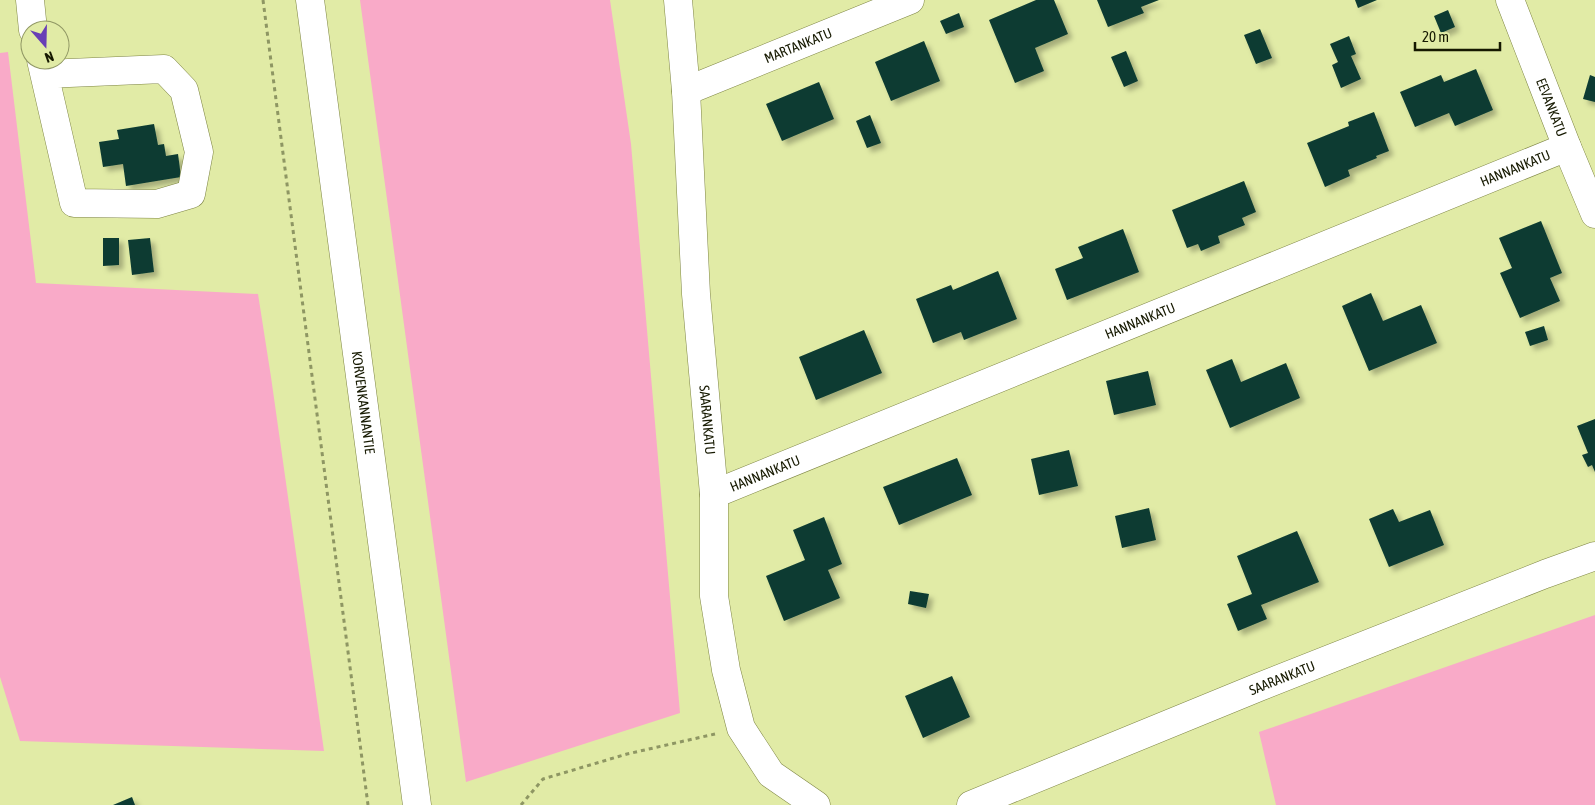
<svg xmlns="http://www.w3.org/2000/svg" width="1595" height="805" font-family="'Asap Condensed',sans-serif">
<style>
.green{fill:#f9aac8}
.building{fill:#0b3b31;filter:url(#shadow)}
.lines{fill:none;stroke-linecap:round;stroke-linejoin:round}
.minor-casing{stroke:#7e8544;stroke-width:29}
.major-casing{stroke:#7e8544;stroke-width:29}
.path{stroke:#8e9663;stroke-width:3;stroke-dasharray:4 4;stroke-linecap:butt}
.minor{stroke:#fff;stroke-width:28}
.major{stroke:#fff;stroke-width:28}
.labels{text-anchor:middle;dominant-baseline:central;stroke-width:5;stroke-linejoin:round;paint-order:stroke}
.street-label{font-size:14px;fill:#161901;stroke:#e1eba6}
</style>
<defs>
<filter id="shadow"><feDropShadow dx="4.5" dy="4.5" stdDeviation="2.5" flood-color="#0004"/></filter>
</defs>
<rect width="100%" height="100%" fill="#e1eba6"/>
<path class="green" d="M360,0H610L631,144L680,713L466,782Z
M8,52L36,283L258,294L271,377L324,751L20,741L0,677V53Z
M1595,615V805H1276L1259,732Z"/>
<path class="building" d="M1036,0H1054L1068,34L1035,48L1044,71L1015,83L989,20Z
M1097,0H1159L1141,7L1144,13L1108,27Z
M1355,0H1377L1358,8Z
M1448,10L1455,27L1441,33L1434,16Z
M959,13L964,27L946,34L940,21Z
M1260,29L1272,58L1256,64L1244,35Z
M1349,36L1356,54L1351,56L1361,79L1341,88L1332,65L1338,62L1330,44Z
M924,41L940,81L891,101L875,62Z
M1126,51L1138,81L1124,87L1111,57Z
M1476,69L1493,110L1455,126L1449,113L1415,127L1400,92L1441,75L1444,82Z
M1590,75L1595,77V102L1583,99Z
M819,82L834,119L782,141L766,104Z
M1374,112L1389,151L1376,156L1377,158L1348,170L1350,176L1325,187L1307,143L1349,126L1348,122Z
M870,115L881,143L867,148L856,121Z
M154,124L158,145L164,144L166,156L178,154L181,177L126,186L123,164L103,167L99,142L119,139L117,130Z
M1244,181L1256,212L1242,218L1245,225L1218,236L1220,243L1201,251L1198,244L1187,248L1172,210Z
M1541,221L1562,273L1550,278L1560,301L1520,318L1500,273L1512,268L1499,238Z
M1123,229L1139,272L1067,300L1055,269L1083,258L1078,247Z
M103,238H119V265L103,266Z
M150,238L154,272L132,275L128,240Z
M998,271L1017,319L964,340L961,332L933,343L916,299L951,285L953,290Z
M1371,293L1383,321L1421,305L1437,343L1369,371L1342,306Z
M1544,326L1548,340L1530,346L1525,332Z
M864,330L882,373L816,400L799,357Z
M1232,359L1241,382L1286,363L1300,398L1230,428L1206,370Z
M1148,371L1156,405L1114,415L1106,381Z
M1595,419V472L1592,465L1588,467L1582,455L1588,453L1577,426Z
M1069,450L1078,486L1039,495L1031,459Z
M957,458L972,495L899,525L883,487Z
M1149,508L1156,540L1122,548L1115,516Z
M1393,509L1399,522L1430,510L1444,545L1389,567L1369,519Z
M824,517L842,564L828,570L840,598L784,621L766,576L805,560L793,530Z
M1297,531L1319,582L1261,605L1267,619L1238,631L1227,604L1252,594L1237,556Z
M910,591L929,594L926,608L908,604Z
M952,676L970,717L923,738L905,696Z
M132,797L135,805H113Z"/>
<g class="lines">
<defs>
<g id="minor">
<path d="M30,0L33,30"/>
<path id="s1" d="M678,0L686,91L696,294L714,494V596L726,670L741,728L771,774L816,805"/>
<path id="s2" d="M1510,0L1567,147L1595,214"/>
<path d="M41,60L74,203L157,204L191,194L199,152L184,90L164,69L45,74"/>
<path id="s3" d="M686,91L910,0"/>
<path id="s4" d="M714,494L1567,147"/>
<path id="s5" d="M971,805L1259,687L1545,574L1595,556"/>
</g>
<g id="major">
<path id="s6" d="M310,0L417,805"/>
</g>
</defs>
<use href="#minor" class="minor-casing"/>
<use href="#major" class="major-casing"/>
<path class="path" d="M263,0L368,805
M521,805L543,779L627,754L715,734"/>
<use href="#minor" class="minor"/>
<use href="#major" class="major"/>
</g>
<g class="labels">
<g class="street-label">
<text stroke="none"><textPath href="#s3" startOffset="121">MARTANKATU</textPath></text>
<text stroke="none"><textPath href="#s2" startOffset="115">EEVANKATU</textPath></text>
<text stroke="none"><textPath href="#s4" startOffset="865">HANNANKATU</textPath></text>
<text stroke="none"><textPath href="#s4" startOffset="460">HANNANKATU</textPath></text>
<text stroke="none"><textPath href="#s6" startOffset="406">KORVENKANNANTIE</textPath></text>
<text stroke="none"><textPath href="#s1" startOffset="421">SAARANKATU</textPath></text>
<text stroke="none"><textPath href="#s4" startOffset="55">HANNANKATU</textPath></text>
<text stroke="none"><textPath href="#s5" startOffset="336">SAARANKATU</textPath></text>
</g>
</g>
<g transform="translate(45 45) rotate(160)"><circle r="24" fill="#e1eba6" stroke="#909764"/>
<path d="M0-4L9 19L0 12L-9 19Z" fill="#683eb6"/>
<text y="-8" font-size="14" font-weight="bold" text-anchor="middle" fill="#161901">N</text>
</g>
<path d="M1415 42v8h85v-8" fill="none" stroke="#161901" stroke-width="2.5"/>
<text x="1422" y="42" font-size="15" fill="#161901" stroke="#e1eba6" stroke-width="4" paint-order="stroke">20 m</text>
</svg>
